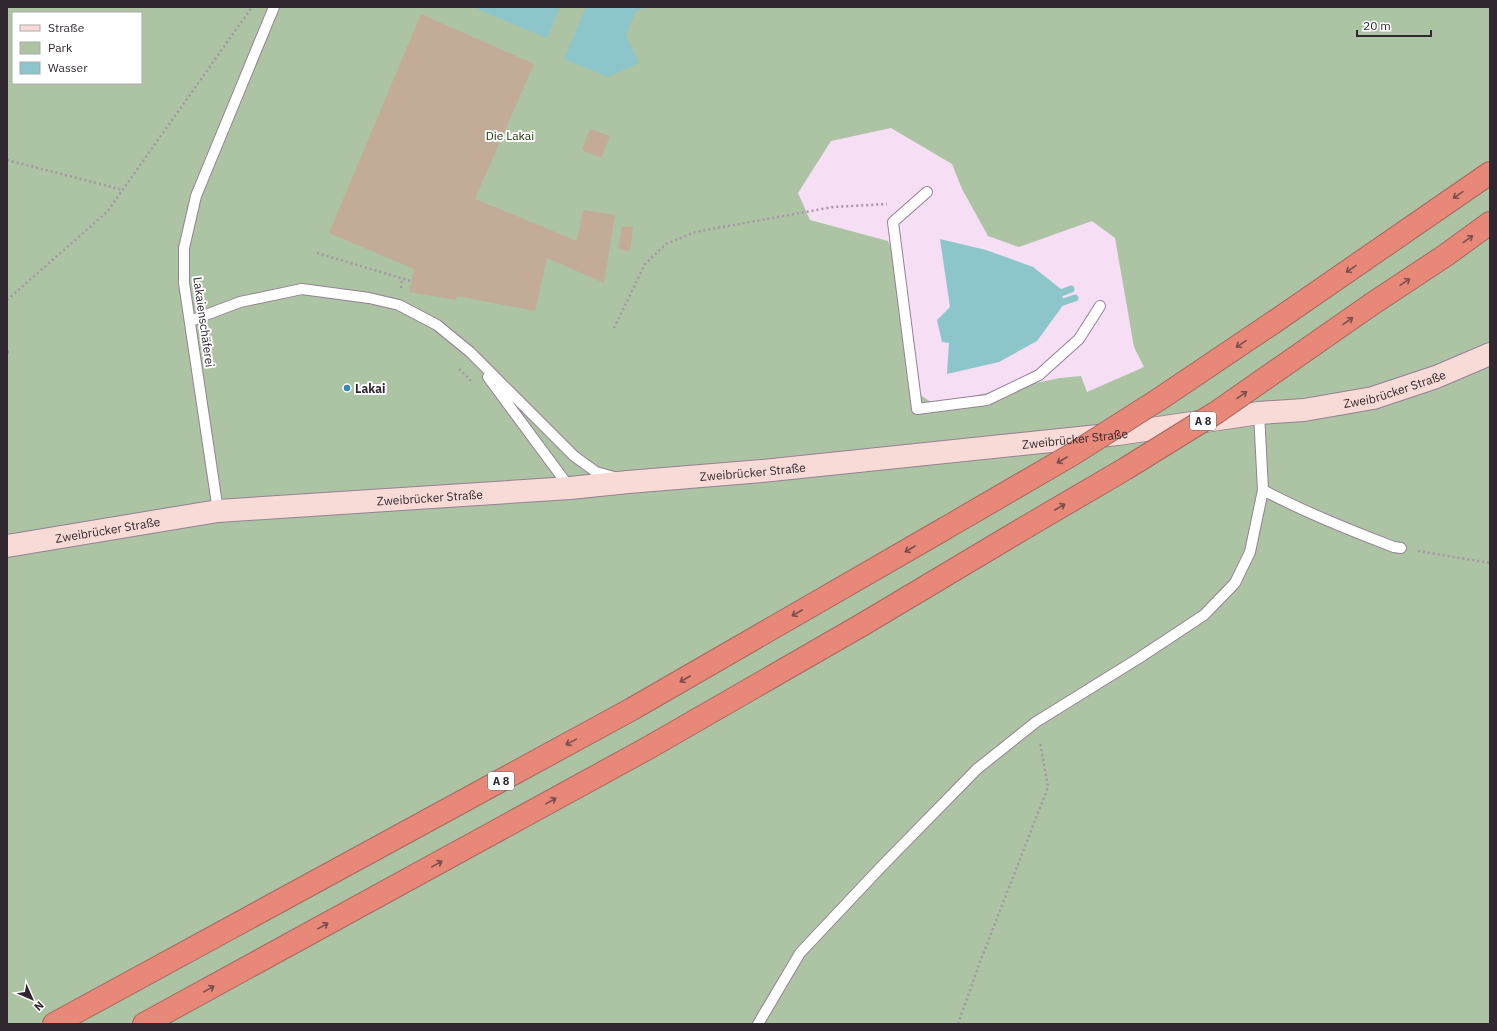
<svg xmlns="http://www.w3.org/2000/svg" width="1497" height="1031" font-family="'IBM Plex Sans',sans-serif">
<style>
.green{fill:#acc4a3;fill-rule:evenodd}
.water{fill:#8cc6cb}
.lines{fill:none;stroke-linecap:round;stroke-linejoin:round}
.stream{stroke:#8cc6cb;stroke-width:7}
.building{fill:#c2ab97}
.service-casing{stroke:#958095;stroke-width:12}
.secondary-casing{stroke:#958095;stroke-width:24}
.motorway-casing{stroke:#a7665f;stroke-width:24}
.path{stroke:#a795a6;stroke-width:2.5;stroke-dasharray:2 3;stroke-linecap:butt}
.service{stroke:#fff;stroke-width:10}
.secondary{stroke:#f8dbd6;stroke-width:22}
.motorway{stroke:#e78878;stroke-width:22}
.motorway-bridge-casing{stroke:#a7665f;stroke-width:24;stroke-linecap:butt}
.motorway-bridge{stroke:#e78878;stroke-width:22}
.oneway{stroke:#794e4d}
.poi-dot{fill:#3786b8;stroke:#fff;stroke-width:1.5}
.labels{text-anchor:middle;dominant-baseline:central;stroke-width:4;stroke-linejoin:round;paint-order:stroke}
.shield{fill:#fff;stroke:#6e686e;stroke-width:1}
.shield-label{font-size:11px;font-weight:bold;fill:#302730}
.park-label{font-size:12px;fill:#133600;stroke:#fff}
.street-label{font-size:12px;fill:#302730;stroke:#fff}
.poi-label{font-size:12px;font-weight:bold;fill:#302730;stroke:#fff;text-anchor:start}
</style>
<rect width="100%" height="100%" fill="#f6def5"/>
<path class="green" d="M7,7H1490V1024H7ZM13,13H141V83H13ZM891,128L952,164L962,189L988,236L1019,247L1092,221L1115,238L1134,347L1144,367L1087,392L1081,376L1060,378L934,404L908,387L904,278L888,241L810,220L798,193L831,141Z"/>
<path class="water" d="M472,7H560L547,38Z
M586,7H647L636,11L626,35L639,63L608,77L564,59Z
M940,239L986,250L1033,267L1061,289L1064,304L1037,341L999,362L947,374L949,343L942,342L937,320L950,307Z"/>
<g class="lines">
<path class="stream" d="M1061,293L1071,289
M1063,302L1075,298"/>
</g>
<path class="building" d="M421,14L534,64L475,199L577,241L583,210L615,215L604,283L547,258L535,311L457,296L456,300L409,292L414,269L329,233Z
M590,129L610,136L601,158L582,150Z
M622,226L633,227L630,251L618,249Z"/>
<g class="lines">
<defs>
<path id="service" d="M927,192L893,222L917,409L987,400L1039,375L1079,339L1100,306
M190,321L240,302L302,289L369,298L399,305L437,325L470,352L574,456L596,472L614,477
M488,377L570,488
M1263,490C1306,513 1349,530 1394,547L1401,548
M218,511L184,283V248L196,196L274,7
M758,1024L800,953L881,867L977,769L1036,722L1139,658L1204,615L1235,583L1250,552L1263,490L1259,413"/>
<g id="secondary">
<path id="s1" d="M7,546L218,511L570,488L628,482L762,471L1118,434L1259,413L1304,410L1373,398L1436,377L1490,354"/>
</g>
<path id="motorway" d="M1372,304L1446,255L1490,223
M1274,322L1490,173
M54,1024L632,709L944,529
M144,1024L648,748L860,626L1026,527"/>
</defs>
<use href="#service" class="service-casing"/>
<use href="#secondary" class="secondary-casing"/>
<use href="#motorway" class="motorway-casing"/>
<path class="path" d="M7,160L123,190
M317,253L411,281
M401,288L402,278
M7,300L107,212L252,7
M614,328L645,264L666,244L695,232L833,207L887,204
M7,352H11
M459,369L471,381
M1418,551L1490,563
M958,1024L980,962L1048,787L1040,742"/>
<use href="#service" class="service"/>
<use href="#secondary" class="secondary"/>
<use href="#motorway" class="motorway"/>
<defs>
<path id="motorway-bridge" d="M1026,527L1125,469L1217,412L1372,304
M944,529L1073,454L1161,398L1274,322"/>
</defs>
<use href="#motorway-bridge" class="motorway-bridge-casing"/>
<use href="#motorway-bridge" class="motorway-bridge"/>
</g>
<defs><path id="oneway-shaft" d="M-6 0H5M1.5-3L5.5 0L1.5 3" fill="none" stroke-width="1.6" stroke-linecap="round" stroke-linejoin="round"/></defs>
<g class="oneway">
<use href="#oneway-shaft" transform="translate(1458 195) rotate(146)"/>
<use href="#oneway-shaft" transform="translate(1468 239) rotate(-36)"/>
<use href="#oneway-shaft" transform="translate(1351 269) rotate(146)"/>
<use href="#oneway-shaft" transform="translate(1405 282) rotate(-34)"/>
<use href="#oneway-shaft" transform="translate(1348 321) rotate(-35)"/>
<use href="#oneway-shaft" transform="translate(1241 344) rotate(146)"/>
<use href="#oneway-shaft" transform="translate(1242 395) rotate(-35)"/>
<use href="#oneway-shaft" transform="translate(1062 460) rotate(150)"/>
<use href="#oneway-shaft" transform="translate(1060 507) rotate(-30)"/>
<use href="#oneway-shaft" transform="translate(910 549) rotate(150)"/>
<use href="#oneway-shaft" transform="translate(797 613) rotate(150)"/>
<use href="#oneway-shaft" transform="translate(685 679) rotate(150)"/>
<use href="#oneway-shaft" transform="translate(571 742) rotate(151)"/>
<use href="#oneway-shaft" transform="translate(551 801) rotate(-29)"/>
<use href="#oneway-shaft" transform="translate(437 864) rotate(-29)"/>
<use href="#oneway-shaft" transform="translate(323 926) rotate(-29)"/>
<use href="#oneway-shaft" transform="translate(209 989) rotate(-29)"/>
</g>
<circle class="poi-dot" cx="347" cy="388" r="4"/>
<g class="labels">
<g class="shield">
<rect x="1190" y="412" width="26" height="18" rx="3"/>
<rect x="488" y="772" width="26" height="18" rx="3"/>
</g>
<g class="shield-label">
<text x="1203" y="421">A 8</text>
<text x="501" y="781">A 8</text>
</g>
<g class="park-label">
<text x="510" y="135">Die Lakai</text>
</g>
<g class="street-label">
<text transform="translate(204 322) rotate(82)">Lakaienschäferei</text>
<text stroke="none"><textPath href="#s1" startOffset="1398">Zweibrücker Straße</textPath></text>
<text stroke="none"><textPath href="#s1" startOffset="1074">Zweibrücker Straße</textPath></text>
<text stroke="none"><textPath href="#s1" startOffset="750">Zweibrücker Straße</textPath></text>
<text stroke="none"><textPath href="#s1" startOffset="426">Zweibrücker Straße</textPath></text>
<text stroke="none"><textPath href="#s1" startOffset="102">Zweibrücker Straße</textPath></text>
</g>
<g class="poi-label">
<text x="355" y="388">Lakai</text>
</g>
</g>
<rect width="1497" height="1031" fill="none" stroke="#302730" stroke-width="16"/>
<rect x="12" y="12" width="130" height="72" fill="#ffffff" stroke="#aca9ac"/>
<rect x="20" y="25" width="20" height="6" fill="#f8dbd6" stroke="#aca9ac"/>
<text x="48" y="32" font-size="12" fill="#302730">Straße</text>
<rect x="20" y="42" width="20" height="12" fill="#acc4a3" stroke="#aca9ac"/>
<text x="48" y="52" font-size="12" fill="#302730">Park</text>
<rect x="20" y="62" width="20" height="12" fill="#8cc6cb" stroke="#aca9ac"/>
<text x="48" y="72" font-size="12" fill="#302730">Wasser</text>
<g transform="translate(32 999) rotate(135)" stroke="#ffffff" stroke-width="3" paint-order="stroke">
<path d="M0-3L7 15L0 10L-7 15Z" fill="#302730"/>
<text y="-6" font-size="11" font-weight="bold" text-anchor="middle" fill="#302730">N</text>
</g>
<path d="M1357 30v6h74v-6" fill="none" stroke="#302730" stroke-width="2"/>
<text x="1363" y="30" font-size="12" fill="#302730" stroke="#ffffff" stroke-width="3" paint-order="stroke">20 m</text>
</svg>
